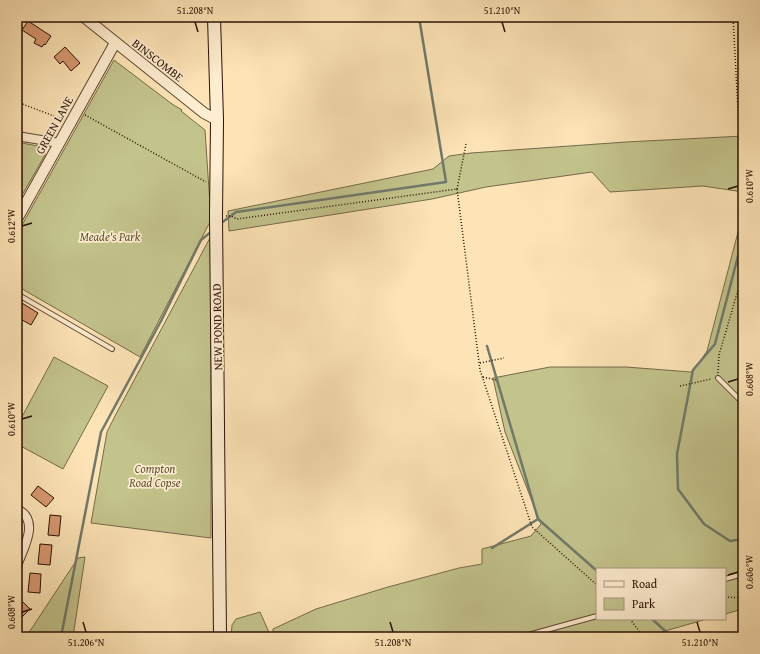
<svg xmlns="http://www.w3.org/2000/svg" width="760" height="654" font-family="'Gentium Book Plus',serif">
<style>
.green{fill:#c3c38c;stroke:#766a48}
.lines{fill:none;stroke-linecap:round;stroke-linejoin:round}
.stream{stroke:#70796b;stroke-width:2.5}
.building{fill:#da9971;stroke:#2a1204}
.service-casing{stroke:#5f4630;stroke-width:6}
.minor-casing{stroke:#5f4630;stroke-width:10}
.tertiary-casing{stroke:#5f4630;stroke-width:12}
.secondary-casing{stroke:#2a1204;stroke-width:14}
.path{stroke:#2a1204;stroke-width:1.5;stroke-dasharray:1 2;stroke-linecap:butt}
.service{stroke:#feedd0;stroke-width:4}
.minor{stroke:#feedd0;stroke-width:8}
.tertiary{stroke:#feedd0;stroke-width:10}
.secondary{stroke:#feedd0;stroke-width:12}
.ticks{fill:none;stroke:#2a1204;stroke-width:1.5}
.labels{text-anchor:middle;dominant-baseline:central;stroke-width:3.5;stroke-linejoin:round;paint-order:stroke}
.street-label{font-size:12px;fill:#2a1204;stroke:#feedd0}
.park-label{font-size:12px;font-style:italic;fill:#605034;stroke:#feedd0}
.neatline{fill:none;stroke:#2a1204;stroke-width:1.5}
.ticks-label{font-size:10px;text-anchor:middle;fill:#2a1204}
</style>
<rect width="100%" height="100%" fill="#fde4b6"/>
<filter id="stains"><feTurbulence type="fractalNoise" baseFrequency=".005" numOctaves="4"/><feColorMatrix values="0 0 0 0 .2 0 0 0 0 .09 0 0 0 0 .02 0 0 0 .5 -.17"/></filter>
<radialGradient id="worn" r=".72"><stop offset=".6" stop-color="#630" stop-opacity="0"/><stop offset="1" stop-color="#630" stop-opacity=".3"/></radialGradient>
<path class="green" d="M114,60L172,104L182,110L181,111L205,130L211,220L140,357L17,286V234Z
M743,136V192L703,186L610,192L592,172L486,187L432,199L229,231L228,211L433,169L449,156L471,153L626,142Z
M17,142L43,147L45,150V155L17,204Z
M743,213V609L725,614V569H597V619H707L644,637H273V629L316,609L388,587L459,568L482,564V549L531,536L541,524L505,432L493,378L550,367H626L691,372L697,366L707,351Z
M211,236V538L91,523L107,432L115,416Z
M54,357L108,386L63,469L17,444V426Z
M85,557L73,637H26L78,558Z
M260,612L271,637H231L232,625L236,619Z"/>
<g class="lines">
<path class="stream" d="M220,224L236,212L446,182L419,17
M743,237L715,344L693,370L677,454L678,489L704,524L730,541L743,539
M487,346L538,519L597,571
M492,548L538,519
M652,619L672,637
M61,637L101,432L161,321L201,240L212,231"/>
</g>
<path class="building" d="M28,21L51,36L45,45L44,44L42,47L34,43L36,39L22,30Z
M65,47L80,63L71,71L63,61L60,64L54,57Z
M17,300L38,313L31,325L17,317Z
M38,486L54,498L46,507L31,495Z
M50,515L61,516L59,536L48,535Z
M40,544L52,545L50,565L38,564Z
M30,573L41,574L40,593L28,592Z
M23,602L30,609L17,622V608Z"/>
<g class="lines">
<defs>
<path id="service" d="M17,294L112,349
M718,378L743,403
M725,579L743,574
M521,637L597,616"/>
<path id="minor" d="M17,136L59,143
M17,509C41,520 23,549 17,566"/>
<path id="tertiary" d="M84,17L204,113L217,120
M17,219L115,43"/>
<path id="secondary" d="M214,17L217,120L216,216L220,637"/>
</defs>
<use href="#service" class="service-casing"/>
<use href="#minor" class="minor-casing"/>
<use href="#tertiary" class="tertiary-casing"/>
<use href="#secondary" class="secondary-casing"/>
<path class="path" d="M733,17L739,128L743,129
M17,102L62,119
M85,115L206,182
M457,189L466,144
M226,216H231L237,219L457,189L480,370L532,527L597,585
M480,363L504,358
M718,373L719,355L743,273
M483,377L496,380
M680,386L711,379
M725,597L743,598
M630,619L639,631L642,637"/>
<use href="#service" class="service"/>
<use href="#minor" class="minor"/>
<use href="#tertiary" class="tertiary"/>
<use href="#secondary" class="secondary"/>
</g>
<path class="ticks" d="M195,22L198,32M502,22L505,32M728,189L738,186M22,226L32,223M728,382L738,379M22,419L32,416M728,575L738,572M22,612L32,609M83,622L86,632M390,622L393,632M697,622L700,632"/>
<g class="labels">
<g class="street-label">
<text transform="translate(158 60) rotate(38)">BINSCOMBE</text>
<text transform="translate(54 125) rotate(-61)">GREEN LANE</text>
<text transform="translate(217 327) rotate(-91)">NEW POND ROAD</text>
</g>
<g class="park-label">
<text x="110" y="236">Meade's Park</text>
<text x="155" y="468">Compton<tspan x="155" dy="14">Road Copse</tspan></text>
</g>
</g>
<rect width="760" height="654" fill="none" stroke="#fde4b6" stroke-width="44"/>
<rect x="596" y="568" width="130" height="52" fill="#feedd0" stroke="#a9957e"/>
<rect x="604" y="581" width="20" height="6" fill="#feedd0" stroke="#a9957e"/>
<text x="632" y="588" font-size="12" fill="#2a1204">Road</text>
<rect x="604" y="598" width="20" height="12" fill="#c3c38c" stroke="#a9957e"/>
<text x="632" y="608" font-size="12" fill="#2a1204">Park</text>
<rect x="22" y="22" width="716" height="610" class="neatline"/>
<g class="ticks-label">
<text x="195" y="14">51.208°N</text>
<text x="502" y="14">51.210°N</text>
<text transform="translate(749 186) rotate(-90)" y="4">0.610°W</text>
<text transform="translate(11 226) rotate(-90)" y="4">0.612°W</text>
<text transform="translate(749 379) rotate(-90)" y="4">0.608°W</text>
<text transform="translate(11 419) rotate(-90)" y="4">0.610°W</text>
<text transform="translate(749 572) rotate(-90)" y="4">0.606°W</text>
<text transform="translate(11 612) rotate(-90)" y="4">0.608°W</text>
<text x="86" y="646">51.206°N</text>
<text x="393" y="646">51.208°N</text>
<text x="700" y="646">51.210°N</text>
</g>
<rect width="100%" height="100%" filter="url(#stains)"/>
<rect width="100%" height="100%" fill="url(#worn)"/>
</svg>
